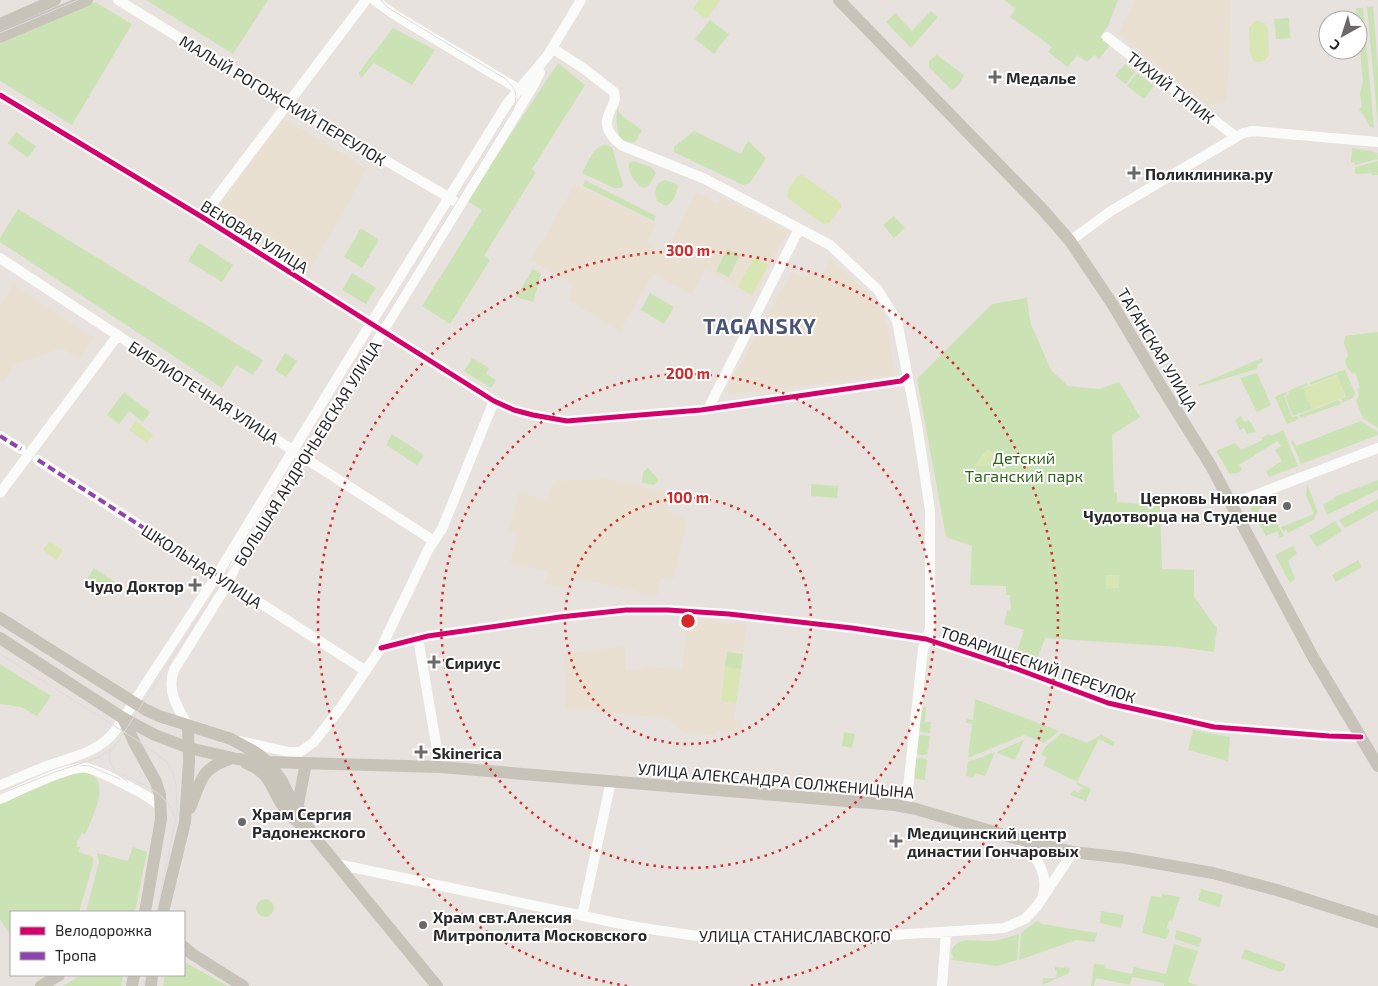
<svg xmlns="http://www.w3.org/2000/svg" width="1378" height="986" font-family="'Exo 2',sans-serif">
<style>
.education{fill:#eae0d1}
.green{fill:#cbe2b5}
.pitch{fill:#d7e6b3}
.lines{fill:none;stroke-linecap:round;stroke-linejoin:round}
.minor{stroke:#fbfbfa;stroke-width:10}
.major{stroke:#c8c3b8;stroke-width:12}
.tram{stroke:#dcdcde;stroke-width:1}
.quiet{stroke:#8e44ad;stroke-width:4;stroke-dasharray:8 4;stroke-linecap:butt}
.cycleway-casing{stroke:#fff;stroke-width:8}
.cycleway{stroke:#d6006c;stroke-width:5}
.ring{fill:none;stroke:#d62828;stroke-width:2.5;stroke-dasharray:2.5 5}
.poi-dot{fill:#6b6967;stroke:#fff;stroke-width:2}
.labels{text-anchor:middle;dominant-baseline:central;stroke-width:4;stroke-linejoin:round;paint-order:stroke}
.poi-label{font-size:16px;font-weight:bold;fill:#282828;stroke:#fff;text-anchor:start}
.street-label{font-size:16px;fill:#282828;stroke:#fff}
.park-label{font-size:16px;fill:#2d6419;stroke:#fff}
.district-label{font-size:21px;font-weight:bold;letter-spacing:1px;fill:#485478;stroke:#fff}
.centre{fill:#d62828;stroke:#fff;stroke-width:2.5}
.ring-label{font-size:15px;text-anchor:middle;font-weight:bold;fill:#d62828;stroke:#fff;stroke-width:4;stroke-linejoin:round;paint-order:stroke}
</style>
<rect width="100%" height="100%" fill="#e7e2dd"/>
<path class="education" d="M1135,0H1231L1229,63L1226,102L1208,105L1118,33Z
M284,119L366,168L346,208L309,271L214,212Z
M575,184L657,225L647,242L664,254L696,192L718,204L721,197L787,231L753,296L705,270L691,294L654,273L620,331L569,300L573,285L531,260Z
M830,259L873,297L887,324L895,375L730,394L727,388L792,271L802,277L811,272L820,277Z
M13,285L94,338L79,359L62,348L14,365L3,383L0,381V305Z
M608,479L671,493L667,512L679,515L687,522L674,578H661L657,596L571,577L569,588L543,583L544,579L546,580L548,571L510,563L518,534L509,531L519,493L546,500L554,481Z
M687,620L747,624L734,720L742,721L740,733L717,730L716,736L683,732L668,719L590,710H566L564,654L625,646V671H639L648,667L682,670Z"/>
<path class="green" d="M146,0H268L233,54Z
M1004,0H1118L1108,26L1100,37L1110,45L1099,59L1094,55L1087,62L1077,55L1068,67L1048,52L1052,47L1010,17L1016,9Z
M95,2L132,24L72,125L0,81V44Z
M1373,6L1378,68V125L1367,7Z
M1356,8H1363L1374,128L1370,127L1363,114L1359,110L1362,106L1360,94L1363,81Z
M931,11L938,17L911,48L886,22L895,13L912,31Z
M1289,18L1290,38L1276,39L1274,19Z
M710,20L729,34L714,54L695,39Z
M393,28L435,50L412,85L374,63L361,78L359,73L368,60Z
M937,55L964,75C961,80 958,89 951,89L929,67V61Z
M558,63L585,85L532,169L536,172L484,256L490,260L450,324L422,306L482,210L467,201Z
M1125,64L1135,72L1126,84L1115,76Z
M1137,73L1154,86L1144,99L1127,86Z
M617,108L622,116L642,130L636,141C615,150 616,120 617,108Z
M694,131L741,154L748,141L766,158L750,183L743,185L674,152V147Z
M16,132L36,146L28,158L8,143Z
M605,145L612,147L623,185L621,188H614L582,173C588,163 593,146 605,145Z
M1352,148L1372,151L1377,153L1378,159L1355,165V163L1351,162Z
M634,161L651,167L656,173L649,185L644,188C634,183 628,174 629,163Z
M1378,161V175H1372L1371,173L1355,174V167Z
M585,180L656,216L654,221L583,186Z
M665,180L678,185C677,193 673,203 666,206L657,201C654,192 655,183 665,180Z
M18,209L263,360L253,375L236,365L222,388L0,242V238Z
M894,216L905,228L894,238L883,225Z
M361,228L379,240L362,268L344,257Z
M199,243L233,265L222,282L188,261Z
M727,249L740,255L729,277L716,271Z
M533,269L541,274L533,302L516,297Z
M352,273L376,288L366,304L342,290Z
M650,293L674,307L664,324L641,310Z
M1027,297L1030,322L1051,370L1068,386L1100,389L1119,382L1140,417L1112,435L1114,492L1117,493V502L1160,505L1162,569L1194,570V596L1213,624L1217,627L1214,652L1179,647L1045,638L1036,662L1016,655L1024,630L1004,624L1007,611L1011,610L1010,595H1006V586L970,585L972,546L946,537L917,379L992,304L1021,299Z
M1378,332V428L1363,418L1356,401L1359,395L1357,389L1360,387L1355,373L1352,374L1347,367L1345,361L1348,355L1344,343L1345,336Z
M285,353L297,361L286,377L275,370Z
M472,358L489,368L486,374L496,380L491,388L464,371Z
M1262,358L1263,362L1258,364L1257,369L1200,386L1198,385Z
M1345,370L1355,393L1354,397L1343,403L1341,399L1346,397L1337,375L1310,385L1309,383L1340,371Z
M1257,373L1271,405L1257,412L1240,378Z
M1307,383L1308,385L1298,390L1304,388L1307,401H1309L1312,409L1293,416L1285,396L1289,394L1288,391Z
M124,392L150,412L143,422L129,411L119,424L107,415Z
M1286,392L1287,394L1284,396L1292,417L1297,416L1299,419L1287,424L1275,397Z
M1339,400L1341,404L1301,418L1299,415Z
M1241,416L1244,422L1249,420L1256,432L1247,434L1244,428L1240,430L1235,420Z
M1361,421L1378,432V435L1301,464L1291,441L1293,440L1296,446Z
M1283,430L1298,466L1269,477L1266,471L1282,461L1275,450L1281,446L1277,441L1239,465L1242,470L1238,473L1230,474L1216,451L1235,443L1241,450L1263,440L1261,438L1269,434L1271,436Z
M392,434L424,455L417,465L386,445Z
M648,468L659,480L654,485L642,483L643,472Z
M1378,480V490L1327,515L1323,504L1334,499V497Z
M811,484L838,486L837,498L811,496Z
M1307,486H1308L1318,513L1314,516L1315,519L1288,533L1286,530L1283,531L1281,527L1314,514L1306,495Z
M1378,499V510L1345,528L1339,520Z
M1268,501L1269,503L1259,509L1257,515L1258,518L1263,521L1274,518L1284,536L1280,538L1277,531L1266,536L1250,508Z
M1335,521L1342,531L1317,547L1309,536Z
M1293,546L1297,553L1288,561L1295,579L1290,583L1275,555Z
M1358,560L1362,567L1336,582L1332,575Z
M94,568L115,582L107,594L86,581Z
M727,652L743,654L741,669L725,667Z
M0,664L51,696L37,716L21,707L0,704Z
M975,699L1059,731L1044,743L1024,735L968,758L972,724L966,723L967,719L973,720Z
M923,707H926L925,722H931L930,733L921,732L919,730Z
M1193,730L1230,737L1228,761L1188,750Z
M844,732L855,734L852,748L842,746Z
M1062,733L1087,743L1101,735L1115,742L1113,746L1099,739L1077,782L1091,789L1086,801L1070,795L1073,790L1079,793L1080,790H1082L1083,788L1076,784L1077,782L1043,765L1047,757L1041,755L1045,747Z
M921,735L930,736L927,755H919L917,752L919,736Z
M1024,740L1015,760L997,753L998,751Z
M995,752L985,776L975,773L973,778L966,776L968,762Z
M919,758L927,759L925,780L915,779L914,776L916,759Z
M78,771C81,772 86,772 89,773C112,781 91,821 85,834L82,833L77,841V847H80L79,852L93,857V864L79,912H11V936L0,919V802L22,792Z
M133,847L147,852L136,908L133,912H86L99,862L97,853L128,861Z
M1201,889L1223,895L1219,907L1198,900Z
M1162,894L1180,897L1172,921L1169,920L1167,928L1170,930L1167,937L1165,939L1142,933L1151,896L1161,897Z
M256 908a9 9 0 1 1 18 0a9 9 0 1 1-18 0Z
M1101,911L1124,915L1121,928L1100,923Z
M1037,921L1042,924L1097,933L1095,942L1076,940L1019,960L1021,933Z
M1176,930L1202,938L1199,947L1175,939Z
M1019,934L1017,960L997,966L951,960L953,958V955L951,954C954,934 977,942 992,941C1001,940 1010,937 1019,934Z
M1174,944L1198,951L1188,982L1199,986H1164V983L1132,977L1130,985L1096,978L1094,986H1091L1094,964L1105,965L1104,968L1132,974L1134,967L1166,974Z
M1245,949L1286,964L1284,970L1280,972L1241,958Z
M184,962L228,986H163L165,975H184Z
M1055,967L1070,968L1069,973L1042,985L1043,978H1056L1057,971L1055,970Z
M81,975H123L121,986H63Z"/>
<path class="pitch" d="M699,0H721L706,19L693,9Z
M1257,21L1265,23L1268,30L1269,55C1265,62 1260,64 1253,60L1250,53L1249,28L1254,22Z
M802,175L840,202L841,207L829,223L823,224L788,198L787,191L798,176Z
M754,257L768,265L752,295L738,287Z
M1337,376L1343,388L1342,389L1345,397L1312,409L1309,401H1307L1304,388Z
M136,421L153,435L147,443L129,430Z
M987,449L1003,457L1004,464L973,467Z
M49,541L63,550L57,560L43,550Z
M1106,575H1119V588L1106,589Z
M725,667L741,669L736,703L721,701Z"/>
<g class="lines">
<path class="minor" d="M118,0L278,98L445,195L454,201
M374,0L395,15L520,90
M1107,37L1236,137
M552,48L583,68L614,92C620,110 590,119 621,145L705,179L830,245L878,290L897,321L917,425L930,510V629L923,649L906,807
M0,95L202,217L494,401L514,410L533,415L567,421L701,410L901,381L907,376
M202,217L366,0
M1070,241L1111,211L1243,133L1254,131L1378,142
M0,258L300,455L434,541
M708,409L799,229
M0,436L21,449
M38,460L366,671
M0,493L118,335
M1232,504L1378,448
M418,638L440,767
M381,648L428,636L560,617L626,610H668L729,614L852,628L926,639L1017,669L1108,703L1214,727L1329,736L1361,737
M188,726C178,708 166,691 174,670L228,583L235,567L383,331L532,88L540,72
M240,741L288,752H300L314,742L341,707L381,648L428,550L442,529L494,401
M0,785C16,779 31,772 47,766C71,757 98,753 115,731L217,575L342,370L507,104L548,55L581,0
M0,799C17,792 71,764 87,768C100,771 114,779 126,785C137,791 153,798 161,808
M1018,839C1034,853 1049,873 1043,895
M337,864L636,927L704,937L845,938L1004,928L1025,919L1037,906L1073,852
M582,916L611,781
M942,986L946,933"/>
<path class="major" d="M839,0L1044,211L1070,241L1113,305L1161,386L1211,466L1313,657L1378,766
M0,24L55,0
M0,37L87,0
M0,618L146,710L159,716L231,739L255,752L268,762L282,781L297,812L317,840L437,986
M0,638L123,718L155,735L189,748L237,759L268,762L440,767L895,805L916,809L1018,839L1073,852L1126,858L1213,873L1277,890L1378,922
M123,718L135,744L156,782L160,795L161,819L145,912
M246,763C271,772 271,790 285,809C289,814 294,819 299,823
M190,808C202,779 200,769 232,758
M299,812L298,804L306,763
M163,912L185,822L189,762L188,726
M184,947L192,954L243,986
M41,986L59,975
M132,986L134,975
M151,986L152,975"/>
<path class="tram" d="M0,33L78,0
M0,654L140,742L167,762L173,773L176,784L177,812L157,912
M111,748C106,764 115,773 128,782
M80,765L90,766L120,779
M122,774C141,784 169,793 174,817
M0,794L55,772L97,758L113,749L223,580L378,328L386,317L513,110C518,94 517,89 504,78L387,7L381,0
M144,986L146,975"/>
<path class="quiet" d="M0,436L21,449
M38,460L217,575"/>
<defs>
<path id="cycleway" d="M0,95L202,217L494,401L514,410L533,415L567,421L701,410L901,381L907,376
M381,648L428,636L560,617L626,610H668L729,614L852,628L926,639L1017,669L1108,703L1214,727L1329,736L1361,737"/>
</defs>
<use href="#cycleway" class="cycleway-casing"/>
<use href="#cycleway" class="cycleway"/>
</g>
<g class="ring">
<circle cx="688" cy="621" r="123"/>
<circle cx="688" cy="621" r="247"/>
<path d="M627 986A370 370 0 1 1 749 986"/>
</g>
<g class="poi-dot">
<path d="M992.5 69.5h5v5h5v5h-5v5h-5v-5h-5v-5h5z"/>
<path d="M1131.5 165.5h5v5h5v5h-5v5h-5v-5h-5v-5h5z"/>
<circle cx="1287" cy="506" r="5"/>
<path d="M192.5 577.5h5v5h5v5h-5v5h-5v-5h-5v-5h5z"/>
<path d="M431.5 654.5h5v5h5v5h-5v5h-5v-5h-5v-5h5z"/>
<path d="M418.5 744.5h5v5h5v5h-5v5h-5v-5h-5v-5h5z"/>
<circle cx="242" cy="822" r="5"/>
<path d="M893.5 833.5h5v5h5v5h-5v5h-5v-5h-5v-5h5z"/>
<circle cx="423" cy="925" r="5"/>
</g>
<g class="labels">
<g class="poi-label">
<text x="1006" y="77">Медалье</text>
<text x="1145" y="173">Поликлиника.ру</text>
<text x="1277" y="497" text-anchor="end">Церковь Николая<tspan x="1277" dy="18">Чудотворца на Студенце</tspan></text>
<text x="184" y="585" text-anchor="end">Чудо Доктор</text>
<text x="445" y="662">Сириус</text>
<text x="432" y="752">Skinerica</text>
<text x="252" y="813">Храм Сергия<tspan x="252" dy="18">Радонежского</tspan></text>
<text x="907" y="832">Медицинский центр<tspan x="907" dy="18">династии Гончаровых</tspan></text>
<text x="433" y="916">Храм свт.Алексия<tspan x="433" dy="18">Митрополита Московского</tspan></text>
</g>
<g class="street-label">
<text transform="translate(1171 87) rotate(38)">ТИХИЙ ТУПИК</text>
<text transform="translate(283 100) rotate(31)">МАЛЫЙ РОГОЖСКИЙ ПЕРЕУЛОК</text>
<text transform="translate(255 236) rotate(32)">ВЕКОВАЯ УЛИЦА</text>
<text transform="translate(1158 349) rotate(59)">ТАГАНСКАЯ УЛИЦА</text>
<text transform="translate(204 392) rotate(33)">БИБЛИОТЕЧНАЯ УЛИЦА</text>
<text transform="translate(307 453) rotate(-58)">БОЛЬШАЯ АНДРОНЬЕВСКАЯ УЛИЦА</text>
<text transform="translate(202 566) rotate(33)">ШКОЛЬНАЯ УЛИЦА</text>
<text transform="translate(1038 664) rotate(19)">ТОВАРИЩЕСКИЙ ПЕРЕУЛОК</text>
<text transform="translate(776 780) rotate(5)">УЛИЦА АЛЕКСАНДРА СОЛЖЕНИЦЫНА</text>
<text x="795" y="935">УЛИЦА СТАНИСЛАВСКОГО</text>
</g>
<g class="park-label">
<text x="1024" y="457">Детский<tspan x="1024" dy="18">Таганский парк</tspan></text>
</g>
<g class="district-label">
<text x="760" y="325">TAGANSKY</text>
</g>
</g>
<circle cx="688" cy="621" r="8" class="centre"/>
<g class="ring-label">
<text x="688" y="256">300 m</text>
<text x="688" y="379">200 m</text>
<text x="688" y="503">100 m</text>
</g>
<rect x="10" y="911" width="175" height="65" fill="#ffffff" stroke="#a9a9a9"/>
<rect x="20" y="927" width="25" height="8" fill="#d6006c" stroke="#a9a9a9"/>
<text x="55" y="936" font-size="15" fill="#282828">Велодорожка</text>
<rect x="20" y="952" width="25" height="8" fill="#8e44ad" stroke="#a9a9a9"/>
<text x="55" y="961" font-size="15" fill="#282828">Тропа</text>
<g transform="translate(1343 35) rotate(219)"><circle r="24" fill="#ffffff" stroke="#a9a9a9"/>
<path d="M0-4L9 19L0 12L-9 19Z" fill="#6b6967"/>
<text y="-8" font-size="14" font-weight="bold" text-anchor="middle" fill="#282828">С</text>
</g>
</svg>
